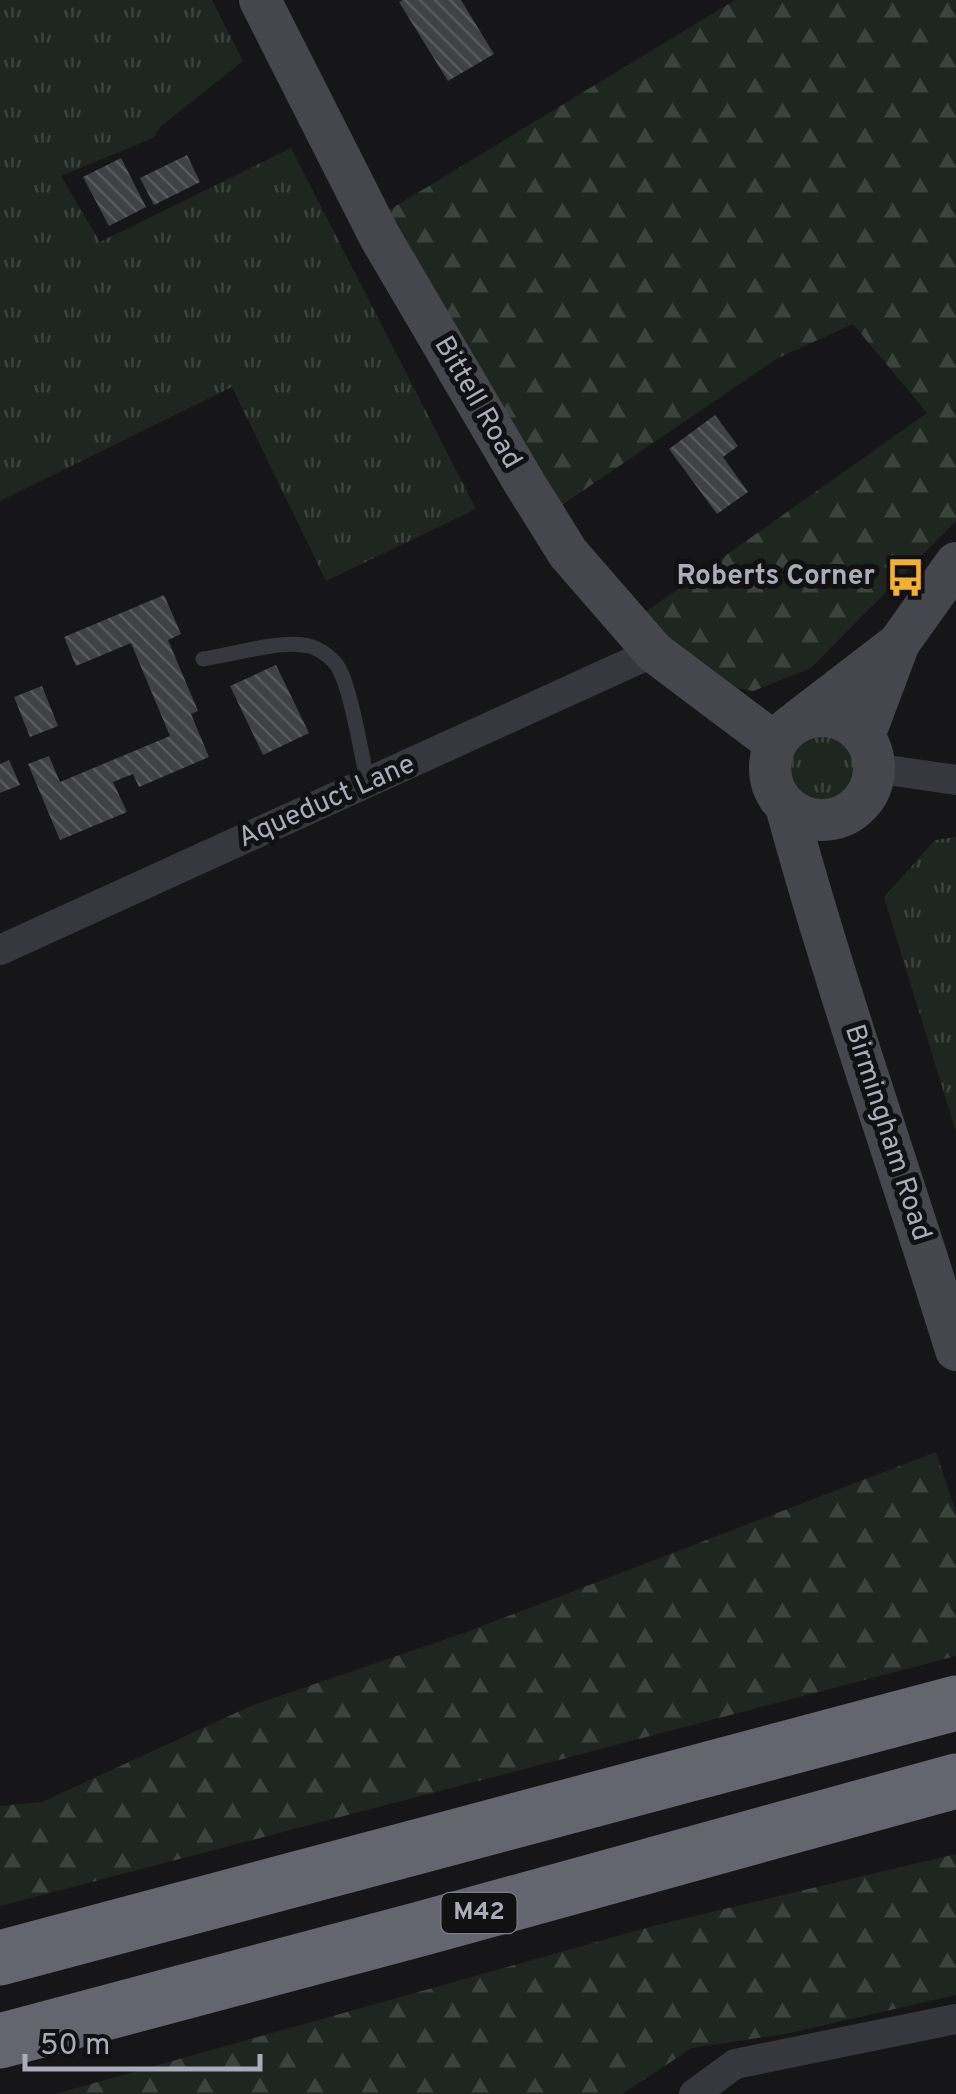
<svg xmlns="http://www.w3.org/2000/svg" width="956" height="2094" font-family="Overpass,sans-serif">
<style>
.grass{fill:url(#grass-tufts)}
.forest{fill:url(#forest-firs)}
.building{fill:url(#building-back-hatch)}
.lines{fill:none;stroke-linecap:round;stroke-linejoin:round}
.lane{stroke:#37383d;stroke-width:15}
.street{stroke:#37383d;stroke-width:30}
.secondary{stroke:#45474d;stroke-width:42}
.highway{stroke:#63666e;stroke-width:55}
.labels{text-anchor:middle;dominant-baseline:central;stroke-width:10;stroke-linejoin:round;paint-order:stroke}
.shield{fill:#111113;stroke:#7b7e86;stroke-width:2.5}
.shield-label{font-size:25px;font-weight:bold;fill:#a8adb8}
.street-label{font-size:28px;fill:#a8adb8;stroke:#111113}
.poi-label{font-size:28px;font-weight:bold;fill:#a8adb8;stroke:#111113;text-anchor:end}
</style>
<defs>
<pattern id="grass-tufts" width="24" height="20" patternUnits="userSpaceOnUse" patternTransform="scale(2.5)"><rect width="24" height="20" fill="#1e261f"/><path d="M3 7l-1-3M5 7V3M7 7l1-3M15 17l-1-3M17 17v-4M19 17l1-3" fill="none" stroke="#3c433d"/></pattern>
<pattern id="forest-firs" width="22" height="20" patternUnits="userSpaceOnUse" patternTransform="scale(2.5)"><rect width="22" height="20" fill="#1e261f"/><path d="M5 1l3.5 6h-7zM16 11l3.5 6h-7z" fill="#3c433d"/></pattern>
<pattern id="building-back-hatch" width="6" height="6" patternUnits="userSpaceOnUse" patternTransform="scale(2.5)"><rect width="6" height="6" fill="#404145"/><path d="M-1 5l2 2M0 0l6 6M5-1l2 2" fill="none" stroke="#595a5e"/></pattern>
</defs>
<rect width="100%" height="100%" fill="#161618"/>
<path class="grass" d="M0,0H212L243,61L161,126L153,138L61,176L100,242L291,148L476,509L326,581L232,387L0,501Z
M815,724C903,725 859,838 805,806C786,795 768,768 784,748C792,739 805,731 815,724Z
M956,837V1132L884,897L935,840Z"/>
<path class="forest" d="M735,0H956V521L811,668L753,691L714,684L637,618L927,413L853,324L778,358L556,509L381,215Z
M936,1452L956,1512V1656L0,1906V1806L42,1802L253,1705L464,1633Z
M956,1854V1995L790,2033L692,2048L622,2094H55L653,1926Z"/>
<path class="building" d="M403,0H461L494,54L448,81L399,2Z
M187,155L200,182L154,205L140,178Z
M121,158L146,207L109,226L83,177Z
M715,415L738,446L723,457L748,492L717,514L669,449Z
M164,595L181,634L168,640L198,711L191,714L209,757L139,787L133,774L113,782L127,812L60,840L28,764L49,756L60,782L170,736L131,643L76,666L64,637Z
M276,665L309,733L263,755L230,686Z
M42,686L58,726L30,737L14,697Z
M9,760L20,785L0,793V764Z"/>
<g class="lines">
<path class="lane" d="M203,659C230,655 277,641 303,645C315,646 328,654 336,664C350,681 362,758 368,784"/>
<path class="street" d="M874,768L956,780
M0,950L654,652
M694,2094L735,2064L956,2019"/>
<path class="secondary" d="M260,0L380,237L525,484L568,553L654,652L775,743
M770 768a52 52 0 1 1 104 0a52 52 0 1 1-104 0Z
M799,720L898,644
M864,736L899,643L956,563
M786,806C836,990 900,1169 956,1350"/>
<path class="highway" d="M0,1958L956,1703
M0,2041L420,1929L956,1781"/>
</g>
<defs>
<symbol id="bus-bare" viewBox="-9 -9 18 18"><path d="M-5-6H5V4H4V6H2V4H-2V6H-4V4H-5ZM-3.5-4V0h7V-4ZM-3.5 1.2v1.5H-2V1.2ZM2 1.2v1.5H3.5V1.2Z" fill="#f2b134" stroke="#111113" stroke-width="2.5" paint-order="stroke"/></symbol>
</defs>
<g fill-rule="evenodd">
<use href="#bus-bare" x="878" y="550" width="55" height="55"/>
</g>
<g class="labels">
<rect class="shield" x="441.5" y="1893" width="75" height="40" rx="8"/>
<g class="shield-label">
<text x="479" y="1913">M42</text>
</g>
<g class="street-label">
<text transform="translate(477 403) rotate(60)">Bittell Road</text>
<text transform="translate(327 802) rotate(-24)">Aqueduct Lane</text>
<text transform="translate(887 1133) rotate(72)">Birmingham Road</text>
</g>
<g class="poi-label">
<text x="875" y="577">Roberts Corner</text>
</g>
</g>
<path d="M25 2054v15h235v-15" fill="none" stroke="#a8adb8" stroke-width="5"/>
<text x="40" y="2054" font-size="30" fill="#a8adb8" stroke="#111113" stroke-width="8" paint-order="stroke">50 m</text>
</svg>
